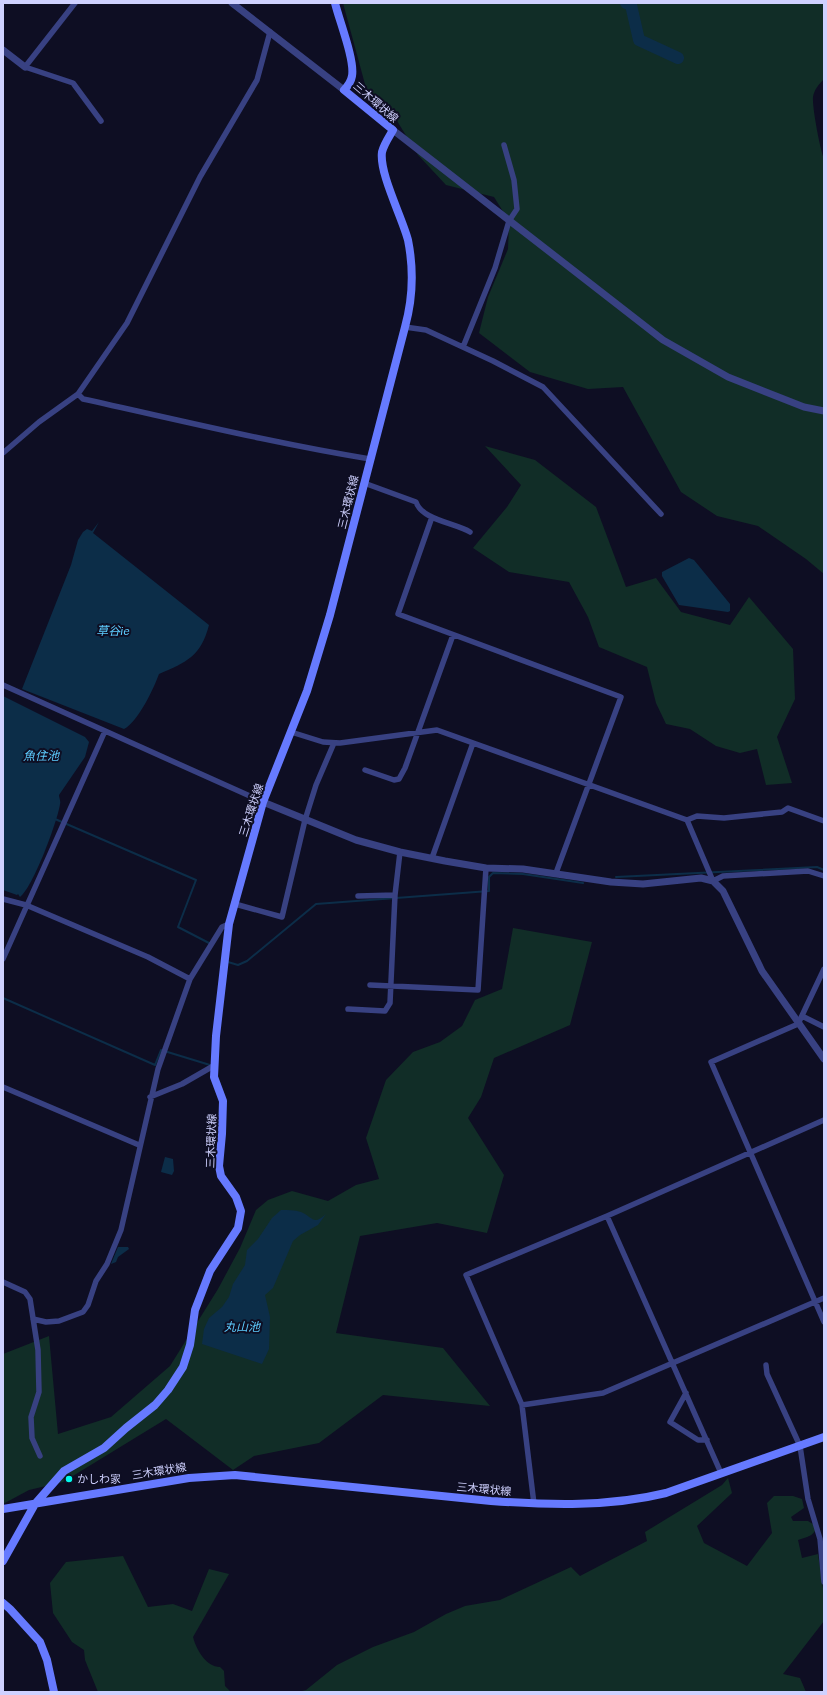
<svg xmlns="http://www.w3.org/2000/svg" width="827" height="1695" font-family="'Public Sans','Noto Sans JP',sans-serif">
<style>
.green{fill:#112d27}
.water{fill:#0c2d48}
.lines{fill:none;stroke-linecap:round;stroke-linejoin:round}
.stream{stroke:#0c2d48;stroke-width:2}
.river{stroke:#0c2d48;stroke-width:12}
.minor{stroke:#384182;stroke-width:5.5}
.tertiary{stroke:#384182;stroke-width:7}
.secondary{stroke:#667aff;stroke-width:8}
.poi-dot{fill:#00faed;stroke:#0e0e23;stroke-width:1.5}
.labels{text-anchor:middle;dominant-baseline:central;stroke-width:4;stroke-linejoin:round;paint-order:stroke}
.street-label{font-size:11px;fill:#cfd1ff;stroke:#0e0e23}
.poi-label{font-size:11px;fill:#cfd1ff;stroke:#0e0e23;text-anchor:start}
.water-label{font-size:12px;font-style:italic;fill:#5dcdff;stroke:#0e0e23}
</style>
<rect width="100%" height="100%" fill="#0e0e23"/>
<path class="green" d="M343,3H824V79C819,84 814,90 813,97C812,107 820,149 824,159V574L806,559L758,526L717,516L681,492L623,387L588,389L530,372L479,333L488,297L508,249L509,221L494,197L446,185L418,155L386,103L366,88Z
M485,446L535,460L596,507L626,587L656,578L681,612L730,625L749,597L793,649L795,699L777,737L792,783L766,785L757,749L740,753L716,746L690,729L666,724L656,703L647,667L599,647L588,617L569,582L509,572L473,548L507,507L521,485Z
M513,928L592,942L570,1025L494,1058L481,1097L468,1118L504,1175L487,1233L437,1223L360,1236L336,1333L443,1348L490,1406L383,1395L319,1443L254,1456L233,1470L166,1419L63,1482L29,1490L3,1504V1354L49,1336L58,1434L111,1417L170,1366L218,1289L240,1248L256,1210L268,1200L292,1191L328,1201L356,1185L379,1179L366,1138L386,1080L413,1052L440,1042L462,1026L475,1000L502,989Z
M728,1478L732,1493L697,1526L704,1543L747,1566L772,1533L767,1503L774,1496H793L802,1499L804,1508L791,1517L793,1521H808L816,1526C816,1536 806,1537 798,1540L802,1558L818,1554L824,1595V1621L783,1674L800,1678L806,1692H298L306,1690L337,1665L373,1647L414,1632L446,1614L465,1606L500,1600L571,1567L580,1576L647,1541L645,1532L722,1485Z
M123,1556L148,1607L173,1604L192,1611L209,1569L229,1574L193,1637C196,1649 206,1667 220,1667L224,1671L225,1686L231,1692H98L85,1660L84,1650L72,1642L53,1613L50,1583L66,1562Z"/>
<path class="water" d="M99,522L93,533L209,625C201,656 187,662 159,674C154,688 138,722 124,729L22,689L71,565L78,540L83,532L87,529L92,531Z
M689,558L694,560L730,604V611L728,612L679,605L662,576V572Z
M3,696L85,737L89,742L85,757L59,795C59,798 61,801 60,804C58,820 33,888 20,897L18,894L17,895L3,890Z
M165,1157L173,1159L174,1171L172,1175L161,1172Z
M281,1210C287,1210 295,1210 301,1212C313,1217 313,1226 326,1214L318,1225L300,1235L293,1241L273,1288L265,1295L270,1317L269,1349L262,1364L202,1344L204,1329L209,1318L222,1307L229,1297L233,1284L245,1265L247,1250L258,1239L272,1218Z
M118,1247H128L129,1249L118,1257L116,1262L111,1264Z"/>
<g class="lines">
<path class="stream" d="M55,819L196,880L178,927L209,943
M616,877L817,867L824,870
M228,962L238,965L247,961L316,904L489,891V877L493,873L523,874L583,883
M3,998L155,1065L161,1050L210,1065"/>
<path class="river" d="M626,3L631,5L639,40L678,58"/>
<path class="minor" d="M75,3L25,67L73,83L101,121
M405,327L426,330L493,361L543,387L661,514
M463,347L495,268L509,221L517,209L514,180L504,145
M78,394L83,399C179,420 273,443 370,459
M3,453L39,422L78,394L127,323L200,177L257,80L270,32
M364,483L416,502C422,520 455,523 470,532
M432,517L398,614L621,697L556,873
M3,685L263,802
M291,732L323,742L340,743L437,730L687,820L713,881L723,876L808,871L824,876
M365,770L394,780L399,779L405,768L453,635
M687,820L697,816L724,818L782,812L788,808L824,821
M432,858L473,743
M358,896L395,895
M3,899L26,905L148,957L190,979
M235,904L282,917L305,820L316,785L334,743
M3,959L105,731
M824,969L798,1024L711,1062L824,1322
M370,985L478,990L486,868
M348,1009L385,1011L390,1003L395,895L400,852
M802,1016L824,1027
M3,1087L139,1145
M150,1097L182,1084L215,1065
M607,1216L721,1473
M3,1282L25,1292L30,1299L38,1350L39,1392L31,1417L32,1438L40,1456
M33,1319L46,1322L59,1321L83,1312L88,1305L96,1281L107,1264L121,1230L158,1069L190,979L222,927L229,924
M766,1365L767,1374L800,1446L808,1499L820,1539L824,1582
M686,1393L670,1422L698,1440H707
M522,1405L603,1393L824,1298
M534,1504L522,1405L466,1275L607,1216L824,1120"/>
<path class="tertiary" d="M232,3L344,90
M3,50L25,67
M393,130L663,340L728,377L804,407L824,411
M263,802L356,840L400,852L445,861L486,868L523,869L611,882L643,884L701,878L713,881L723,891L762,971L824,1059"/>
<path class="secondary" d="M3,1509L189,1478L235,1475L491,1501C550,1505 609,1507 666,1493L824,1437
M3,1561L35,1504L64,1471L104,1448L126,1428L155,1405L168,1390L183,1367L190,1345L195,1310L210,1271L238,1228L241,1211L236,1197L221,1176L219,1166L222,1134L223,1101L214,1077L216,1036L229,924L263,802L307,691L330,615L405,327C413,298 414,270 408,240C402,217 379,173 382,152C384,144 389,137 393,130L344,90C348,86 351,82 352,76C355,60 339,20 335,3
M3,1603L10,1609L40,1642L47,1660L54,1692"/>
</g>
<circle class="poi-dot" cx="69" cy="1479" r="4"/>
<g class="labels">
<g class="street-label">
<text transform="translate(376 102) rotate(41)">三木環状線</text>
<text transform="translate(348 502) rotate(-76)">三木環状線</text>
<text transform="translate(251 810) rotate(-72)">三木環状線</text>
<text transform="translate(211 1141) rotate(-88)">三木環状線</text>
<text transform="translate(159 1471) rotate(-9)">三木環状線</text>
<text transform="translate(484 1489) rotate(5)">三木環状線</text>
</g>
<g class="poi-label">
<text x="77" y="1479">かしわ家</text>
</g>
<g class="water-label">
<text x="113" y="631">草谷ie</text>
<text x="41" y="756">魚住池</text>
<text x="242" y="1327">丸山池</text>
</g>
</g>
<rect width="827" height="1695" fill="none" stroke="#cfd1ff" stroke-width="8"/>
</svg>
